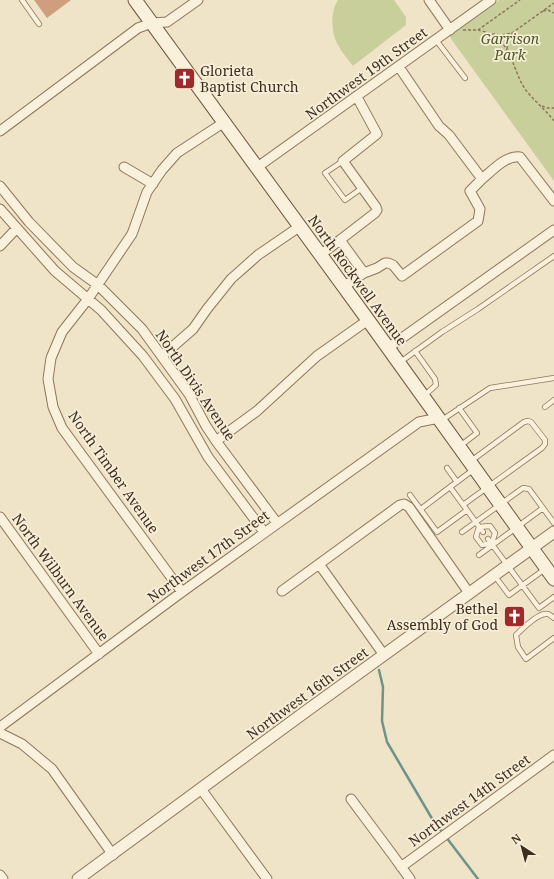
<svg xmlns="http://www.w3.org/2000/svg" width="554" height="879" font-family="'Noto Serif',serif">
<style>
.green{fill:#c9cf9b}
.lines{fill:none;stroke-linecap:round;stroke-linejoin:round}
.stream{stroke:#6f938a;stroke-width:2.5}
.building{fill:#cf9f7d}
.service-casing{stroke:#8d765c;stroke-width:6}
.minor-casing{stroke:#8d765c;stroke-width:11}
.tertiary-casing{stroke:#8d765c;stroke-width:13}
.secondary-casing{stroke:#6f573f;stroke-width:15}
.path{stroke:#8d765c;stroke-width:1.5;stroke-dasharray:3 2;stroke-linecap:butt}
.service{stroke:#faf1dc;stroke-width:4.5}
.minor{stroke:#faf1dc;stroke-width:9}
.tertiary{stroke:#faf1dc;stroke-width:11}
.secondary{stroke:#faf1dc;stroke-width:13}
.labels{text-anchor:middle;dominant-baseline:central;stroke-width:3.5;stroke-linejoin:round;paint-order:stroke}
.park-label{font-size:14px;font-style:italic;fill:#4d5a26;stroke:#f7eed8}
.poi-label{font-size:14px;fill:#3d2e20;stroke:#f7eed8;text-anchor:start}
.street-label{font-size:14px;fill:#3d2e20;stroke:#f7eed8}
</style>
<rect width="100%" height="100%" fill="#f0e4c8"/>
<path class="green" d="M338,0H394L406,17V25L353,66C348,59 342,53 338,45C331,33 330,12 338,0Z
M499,0H554V181L449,36Z"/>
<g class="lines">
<path class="stream" d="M379,670L383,687L382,721L387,742L434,822L443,833
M446,837L478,879"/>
</g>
<path class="building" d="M34,0H71L47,18Z"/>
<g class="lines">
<defs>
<path id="service" d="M22,0L39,24
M436,40L465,78
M343,161L325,173L345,200L362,188
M415,351L435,379L436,385L424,396
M399,363L442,332L478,309L554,256
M545,407L554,400
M459,408L477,433L460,446
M442,420L490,388L554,378
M447,468L457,482
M473,470L450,487L483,532
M410,495L437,532L467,510
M463,505L542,448L545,444V440L531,422L528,421L524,422L471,461
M421,509L450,487
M479,527L476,537L482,545L492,543
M479,527L490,526L495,533L492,543
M462,532L523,488L529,489L554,523
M488,539L539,608L554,597
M479,555L543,508
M494,575L509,595L545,569
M554,618C551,616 549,613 545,614C537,615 522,629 516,635L518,647L526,659L554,638"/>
<path id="minor" d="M429,0L450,30
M399,67L439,126L449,135L482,179C493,170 506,155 520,157L554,201
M0,131L138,28L152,23L167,22L198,0
M124,167L153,184
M256,168L491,0
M0,186L29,222L73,267L98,285L142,329L189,394L206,426L216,441L277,523
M0,209L55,271L101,310L143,356L175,399L208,457L264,532
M340,240L375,213L377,210L376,207L343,161L377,134L357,97
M0,246L17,228
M320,255L340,240L364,273
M343,287L364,273L377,268L385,263H388L393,265L402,276L478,221L480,209L470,191L482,179
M388,348L554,230
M162,356L193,329L207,309L231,279L258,255L299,227
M216,441L257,411L317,356L368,320
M0,517L99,654
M319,564L384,655
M282,591L400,505L404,504L409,507L469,593
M182,592L62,428L53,407L48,379L51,358L62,332L88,299L132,234L147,192L162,170L177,153L223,123
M0,727L182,592L419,422L439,418
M0,733L22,744L52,769L113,855
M201,789L267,879
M351,799L392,854L410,879
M401,867L554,755
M0,875L3,879"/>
<path id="tertiary" d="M78,879L305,712L554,532"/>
<path id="secondary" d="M135,0L368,320L554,579"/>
</defs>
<use href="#service" class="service-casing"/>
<use href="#minor" class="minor-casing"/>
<use href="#tertiary" class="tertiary-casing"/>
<use href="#secondary" class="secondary-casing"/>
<path class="path" d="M543,11L548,10L554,13
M463,30H478L520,0
M478,30C482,31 488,32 492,35C512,45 513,71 525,89C533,100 545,109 554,121
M492,34L501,35L512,33L554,3
M507,49L508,40L512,33
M542,106L547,108H554"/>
<use href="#service" class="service"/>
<use href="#minor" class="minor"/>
<use href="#tertiary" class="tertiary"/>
<use href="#secondary" class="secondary"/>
</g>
<defs>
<symbol id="church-square" viewBox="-11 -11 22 22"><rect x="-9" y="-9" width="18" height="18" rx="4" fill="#9e2a2b" stroke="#f7eed8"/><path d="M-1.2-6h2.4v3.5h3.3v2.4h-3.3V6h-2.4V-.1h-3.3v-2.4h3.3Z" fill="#fff"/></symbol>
</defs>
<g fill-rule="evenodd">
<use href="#church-square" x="172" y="66" width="25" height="25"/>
<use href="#church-square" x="502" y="604" width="25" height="25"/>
</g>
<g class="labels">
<g class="park-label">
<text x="510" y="38">Garrison<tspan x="510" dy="16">Park</tspan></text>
</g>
<g class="poi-label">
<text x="200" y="70">Glorieta<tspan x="200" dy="16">Baptist Church</tspan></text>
<text x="498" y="608" text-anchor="end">Bethel<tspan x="498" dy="16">Assembly of God</tspan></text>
</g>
<g class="street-label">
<text transform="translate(366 73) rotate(-36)">Northwest 19th Street</text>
<text transform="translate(358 280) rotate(54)">North Rockwell Avenue</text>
<text transform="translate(196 385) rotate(56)">North Divis Avenue</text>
<text transform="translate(114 472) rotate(55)">North Timber Avenue</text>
<text transform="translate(208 556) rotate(-36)">Northwest 17th Street</text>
<text transform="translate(61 577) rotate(54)">North Wilburn Avenue</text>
<text transform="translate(307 693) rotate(-36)">Northwest 16th Street</text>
<text transform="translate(469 800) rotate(-36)">Northwest 14th Street</text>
</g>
</g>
<g transform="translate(522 847) rotate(324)" stroke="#f7eed8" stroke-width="3" paint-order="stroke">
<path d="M0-3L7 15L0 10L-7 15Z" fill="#3d2e20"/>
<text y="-6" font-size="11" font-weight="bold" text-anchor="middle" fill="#3d2e20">N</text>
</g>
</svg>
